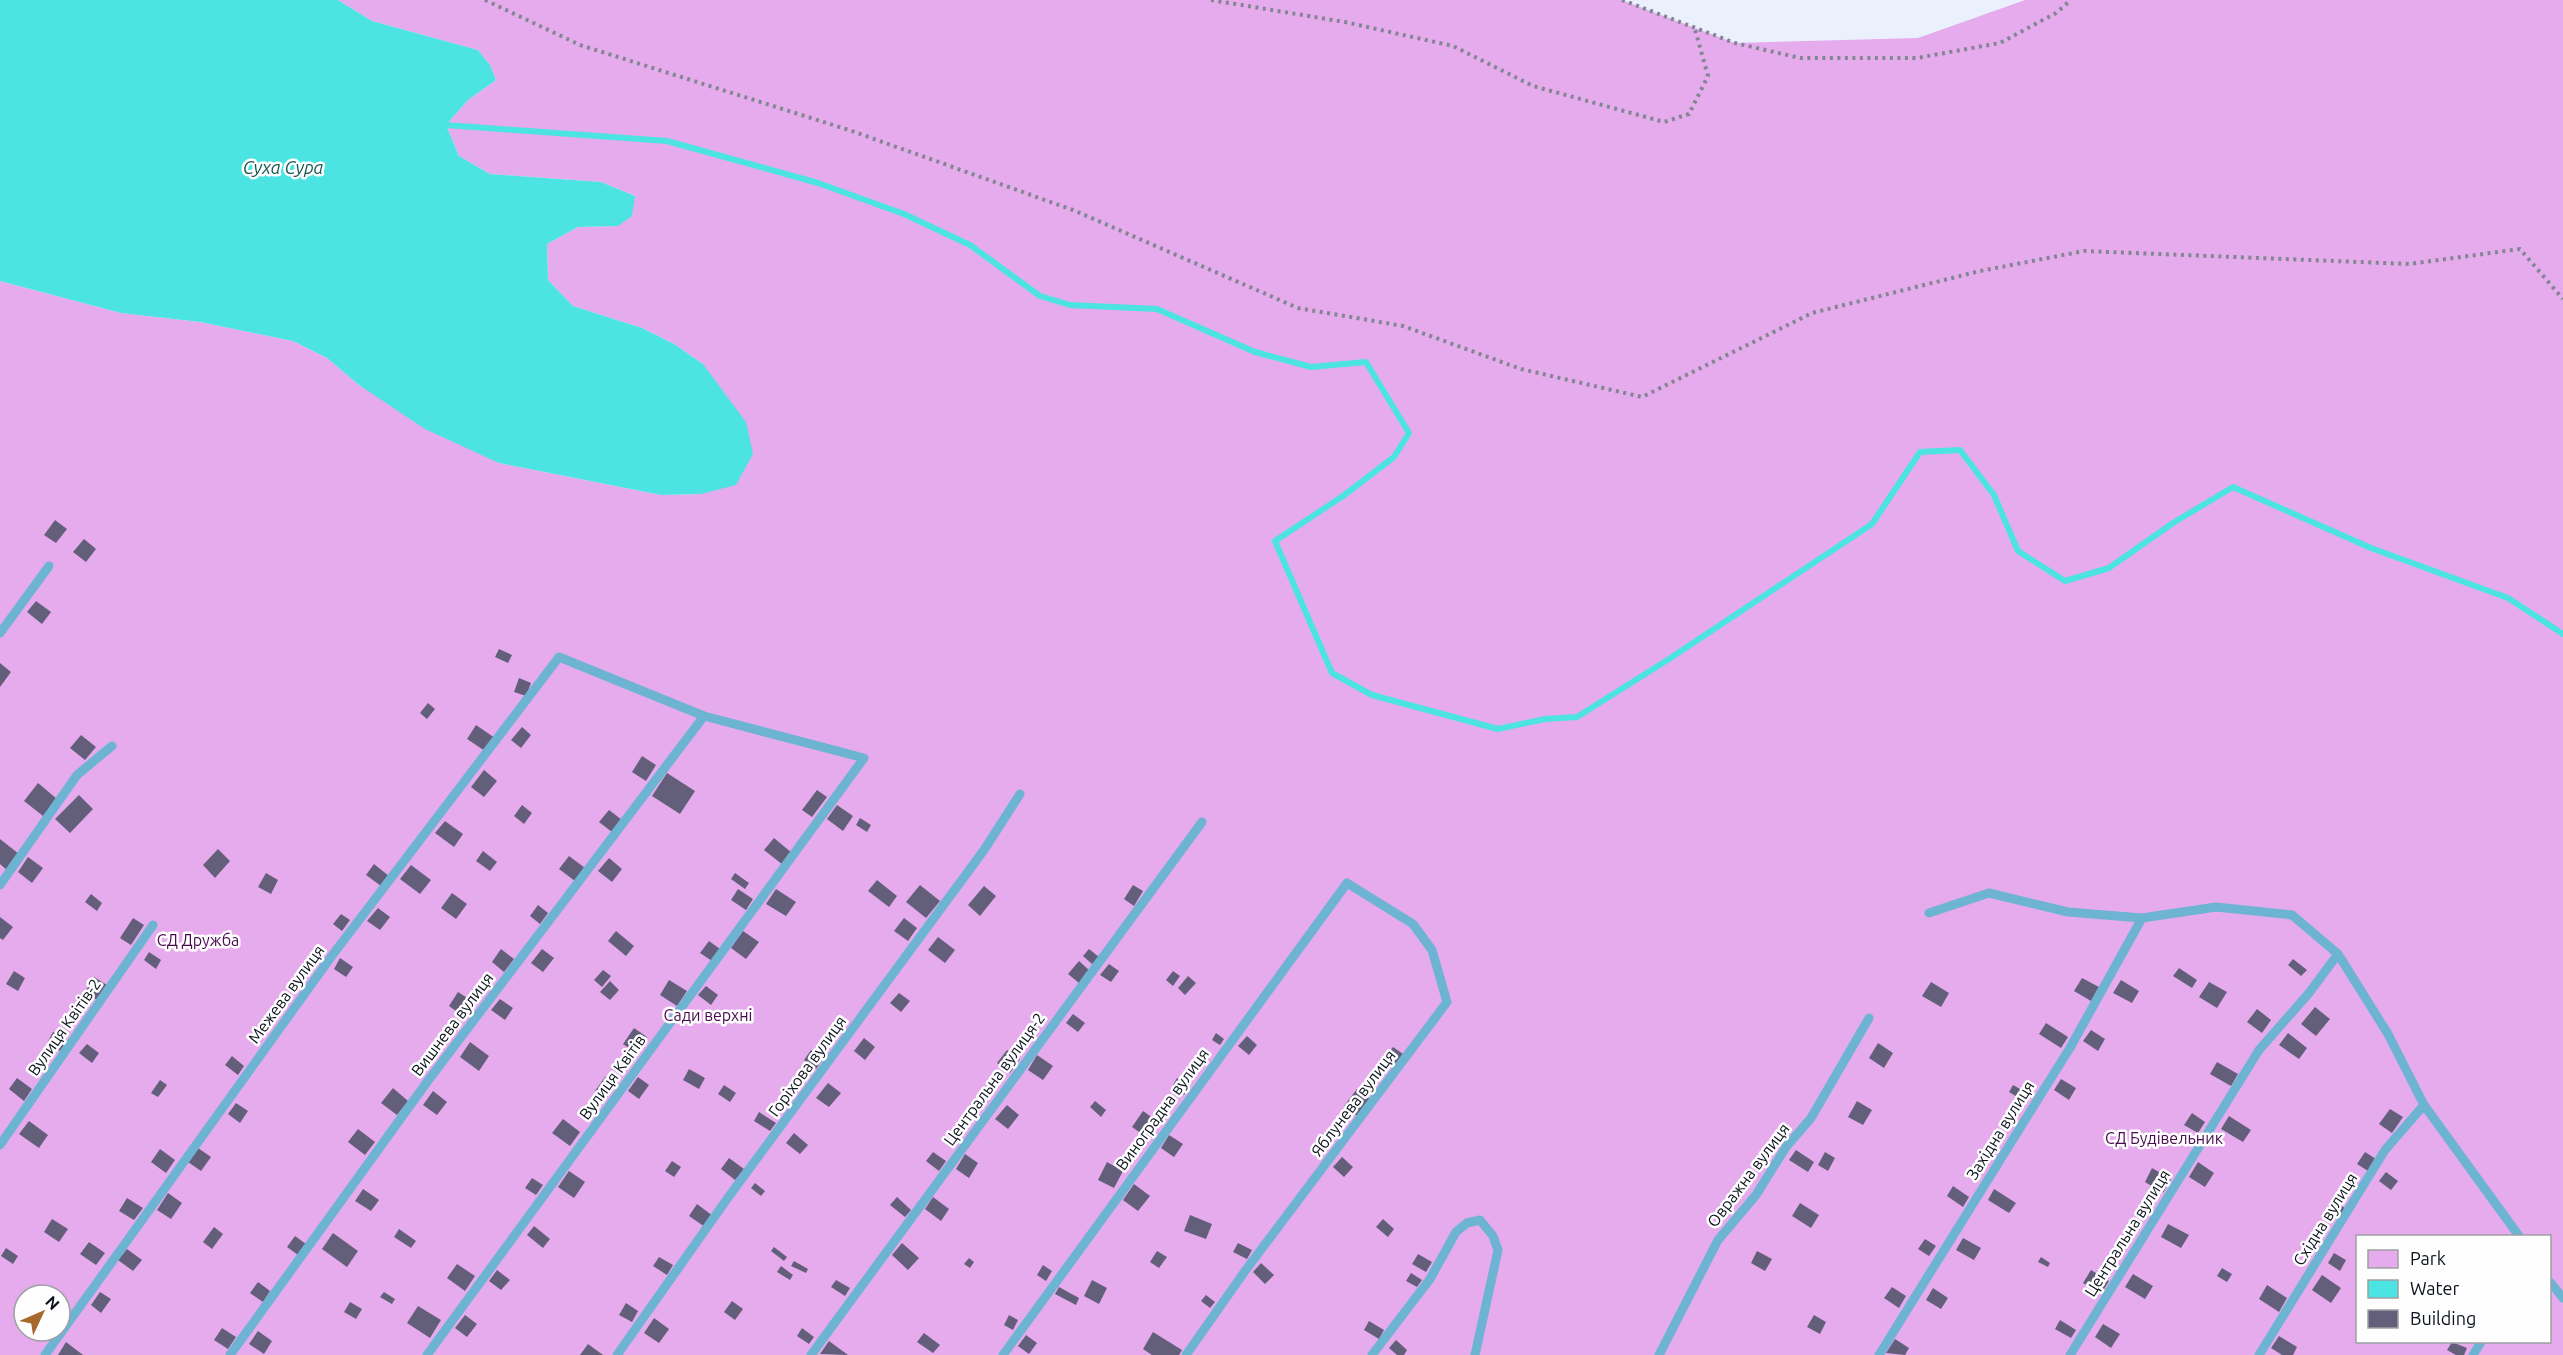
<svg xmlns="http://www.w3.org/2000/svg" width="2563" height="1355" font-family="Ubuntu,sans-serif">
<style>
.green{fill:#e6abec;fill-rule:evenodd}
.water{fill:#4ce4e2}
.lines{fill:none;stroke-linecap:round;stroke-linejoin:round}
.stream{stroke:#4ce4e2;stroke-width:6}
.building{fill:#635f7b}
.path{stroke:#808792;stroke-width:4;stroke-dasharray:3 4.5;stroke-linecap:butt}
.service{stroke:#6cb4d1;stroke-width:9}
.labels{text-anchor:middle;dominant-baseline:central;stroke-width:5;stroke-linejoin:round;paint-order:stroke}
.park-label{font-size:16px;fill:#490b50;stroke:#fefefe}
.street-label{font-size:16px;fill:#0b121c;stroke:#fefefe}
.water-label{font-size:18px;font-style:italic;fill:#1a5958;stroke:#fefefe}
</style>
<rect width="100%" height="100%" fill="#eaf1fd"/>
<path class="green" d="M338,0H1622L1735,43L1918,38L2025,0H2563V1355H0V281L121,313L200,322L293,341L327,358L359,385L499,463L661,495L701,494L703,364L674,344L642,328L573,306L548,280L547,244L578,227L618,226L635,196L601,182L490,174L459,156L446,125L468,100L496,80L490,65L478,50L372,21ZM2358,1236H2550V1342H2358ZM24,1295H60V1331H24Z"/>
<path class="water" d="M0,0H338L372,21L478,50L490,65L496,80L468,100L446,125L459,156L490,174L601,182L635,196L632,216L618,226L578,227L547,244L548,280L573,306L642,328L674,344L703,364L746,422L753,454L736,485L701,494L661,495L499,463L425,429L359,385L327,358L293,341L200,322L121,313L0,281Z"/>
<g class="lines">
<path class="stream" d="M446,125L667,141L818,183L904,214L970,245L1040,296L1070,305L1157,309L1255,352L1311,367L1366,362L1409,433L1394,457L1343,496L1275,541L1332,673L1372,695L1498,729L1545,719L1577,717L1669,659L1872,524L1920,452L1960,450L1994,495L2018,551L2065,581L2109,568L2173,523L2233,487L2371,548L2508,598L2563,634"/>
</g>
<path class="building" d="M55,520L67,529L56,543L44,535Z
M84,539L96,549L86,562L73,552Z
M36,601L51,612L42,624L27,612Z
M499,649L512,655L508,663L495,657Z
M0,663L11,672L0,687Z
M519,678L531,683L526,696L514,692Z
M428,703L435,709L427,719L420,713Z
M476,725L495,738L485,751L467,739Z
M522,727L531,735L521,748L511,740Z
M81,735L96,747L85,760L70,748Z
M642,756L656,765L646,781L632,772Z
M484,770L497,781L484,797L471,787Z
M667,773L695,791L680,814L652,796Z
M38,783L57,799L43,816L24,801Z
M817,790L827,797L812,817L802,810Z
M79,795L93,809L70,833L55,819Z
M522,805L532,813L524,824L514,816Z
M837,805L853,816L843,831L827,819Z
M609,810L622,820L612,832L599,822Z
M860,818L871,825L867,832L856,825Z
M445,821L463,834L454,847L435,833Z
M774,838L792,853L783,865L764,850Z
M0,839L19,854L7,870L0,864Z
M218,849L230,861L215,878L203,865Z
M483,851L497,862L490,871L476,861Z
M569,856L585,868L575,881L559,869Z
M28,857L43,868L32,883L18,872Z
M609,858L622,869L612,882L598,871Z
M374,864L389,876L381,886L366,875Z
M411,865L431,880L420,894L400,879Z
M266,873L278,880L271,894L258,887Z
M735,873L749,883L745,889L731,879Z
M877,880L897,896L889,907L868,891Z
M920,885L940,901L926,918L906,902Z
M1133,885L1143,891L1134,906L1124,899Z
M984,886L996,896L980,916L968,905Z
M738,889L753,899L746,910L731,900Z
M776,889L796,902L786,916L766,904Z
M452,893L467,904L456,919L441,908Z
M91,894L102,903L97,911L85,902Z
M538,905L548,913L540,924L530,916Z
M378,908L390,917L380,930L367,921Z
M341,914L350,920L342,931L333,924Z
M0,917L13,927L3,940L0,938Z
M133,918L144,925L131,945L120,938Z
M904,918L917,928L908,941L894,931Z
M616,931L634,946L626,956L608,941Z
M743,931L759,942L746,959L731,948Z
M938,937L955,950L945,963L928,950Z
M709,941L720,949L712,961L700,953Z
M501,949L514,959L504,972L492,962Z
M542,949L554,958L543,972L531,963Z
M1089,949L1099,957L1092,964L1083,956Z
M149,952L161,960L156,969L144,960Z
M340,958L353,967L346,977L334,969Z
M2293,959L2307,970L2301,976L2288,965Z
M1079,961L1089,970L1079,983L1068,974Z
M1109,964L1119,971L1111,982L1100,975Z
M2179,968L2197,980L2192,988L2173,976Z
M603,970L611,976L602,987L594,980Z
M14,971L25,978L18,991L6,984Z
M1173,971L1180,976L1173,986L1166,980Z
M1188,976L1196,983L1185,995L1178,988Z
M94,977L107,985L97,1000L85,992Z
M2082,978L2099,987L2091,1001L2074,991Z
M669,980L687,991L677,1006L660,995Z
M2121,980L2139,991L2132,1003L2113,993Z
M610,981L619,990L610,1000L600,992Z
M1931,982L1949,993L1941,1007L1922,996Z
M2209,982L2227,992L2217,1008L2199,997Z
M706,986L718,995L711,1005L698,995Z
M458,992L472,1001L463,1016L449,1006Z
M899,993L910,1001L901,1012L890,1003Z
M500,999L513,1008L505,1020L491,1010Z
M2315,1007L2330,1019L2316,1036L2301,1024Z
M2257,1009L2271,1020L2262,1033L2247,1022Z
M1073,1014L1085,1023L1078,1032L1066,1023Z
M2046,1023L2068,1037L2061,1048L2039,1034Z
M634,1028L647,1037L636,1053L623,1044Z
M2091,1030L2105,1039L2098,1051L2083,1041Z
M53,1032L67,1040L60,1051L47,1043Z
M1216,1033L1224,1039L1220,1045L1212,1040Z
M2288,1033L2307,1048L2299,1059L2279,1045Z
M1247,1036L1257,1045L1249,1055L1238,1046Z
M864,1038L875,1047L865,1060L854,1051Z
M470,1042L489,1056L479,1071L460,1057Z
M1878,1043L1893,1053L1884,1068L1869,1058Z
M87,1044L99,1053L92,1063L79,1053Z
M1393,1047L1403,1054L1393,1067L1383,1060Z
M811,1050L823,1059L816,1069L804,1060Z
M1007,1050L1020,1059L1010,1073L997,1063Z
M1037,1055L1053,1066L1043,1080L1028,1070Z
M232,1056L244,1066L238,1075L225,1065Z
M2217,1062L2238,1074L2231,1086L2210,1074Z
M689,1069L705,1078L699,1089L683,1080Z
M605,1077L615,1085L606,1099L595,1091Z
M638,1077L649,1085L639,1099L628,1091Z
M17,1078L32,1089L24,1101L9,1089Z
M1177,1078L1189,1086L1184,1095L1172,1087Z
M2061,1079L2076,1088L2069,1100L2054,1090Z
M160,1080L167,1085L158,1097L151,1093Z
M828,1083L841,1093L829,1107L816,1098Z
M724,1085L736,1093L730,1102L718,1094Z
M2013,1085L2031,1095L2027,1103L2009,1092Z
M393,1088L408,1101L397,1115L381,1103Z
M1357,1089L1370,1099L1357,1116L1344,1106Z
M433,1091L447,1102L437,1115L423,1105Z
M1095,1101L1106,1110L1101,1117L1090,1107Z
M1857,1101L1872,1110L1863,1125L1848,1117Z
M236,1103L248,1111L240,1123L228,1114Z
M1007,1105L1019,1115L1008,1129L995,1119Z
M2390,1109L2403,1117L2392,1133L2379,1124Z
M1143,1111L1160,1123L1149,1139L1132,1127Z
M759,1112L776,1123L770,1131L754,1121Z
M2192,1113L2205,1122L2198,1133L2184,1125Z
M2229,1116L2251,1130L2243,1142L2221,1129Z
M563,1119L580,1132L570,1146L552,1133Z
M29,1121L48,1135L39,1148L19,1134Z
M358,1129L375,1142L365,1155L348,1142Z
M794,1133L808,1145L800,1154L786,1143Z
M1169,1135L1183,1144L1174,1157L1161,1148Z
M198,1148L211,1157L201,1171L188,1162Z
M160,1149L175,1160L166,1173L151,1162Z
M1796,1150L1814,1162L1808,1172L1789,1160Z
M933,1152L946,1161L939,1171L926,1161Z
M1825,1152L1835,1158L1828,1171L1818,1165Z
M2365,1152L2376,1159L2368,1171L2357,1164Z
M965,1154L978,1163L969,1178L956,1169Z
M1342,1157L1353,1167L1344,1177L1333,1167Z
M729,1158L744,1169L735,1180L721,1169Z
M672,1161L681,1167L674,1177L665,1171Z
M1107,1162L1123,1171L1114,1188L1098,1180Z
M2198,1162L2214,1173L2205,1187L2189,1177Z
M2152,1168L2171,1179L2163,1193L2145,1182Z
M569,1171L585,1182L574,1198L558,1187Z
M2386,1172L2398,1181L2391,1190L2379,1181Z
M532,1178L543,1185L536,1195L525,1188Z
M755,1183L765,1191L761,1196L751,1188Z
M1134,1184L1150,1196L1138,1211L1123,1200Z
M1953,1186L1969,1197L1963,1207L1947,1196Z
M363,1189L379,1200L371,1211L355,1201Z
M1994,1189L2016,1203L2009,1213L1988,1200Z
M168,1193L182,1203L171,1219L157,1210Z
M897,1197L911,1210L905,1217L890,1205Z
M933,1197L949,1209L941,1221L925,1209Z
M127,1198L143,1208L134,1220L119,1211Z
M2332,1200L2345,1208L2339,1218L2326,1211Z
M1800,1203L1819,1215L1811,1228L1792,1216Z
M697,1204L713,1216L705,1227L689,1216Z
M1190,1215L1212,1224L1206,1239L1184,1231Z
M52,1219L68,1229L59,1242L44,1232Z
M1383,1219L1394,1229L1388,1237L1376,1227Z
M2168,1224L2189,1235L2181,1248L2161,1237Z
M534,1226L550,1239L543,1248L527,1235Z
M214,1227L223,1234L212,1249L203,1242Z
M399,1229L416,1241L411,1248L394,1237Z
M333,1233L358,1251L347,1267L322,1249Z
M295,1236L306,1244L298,1255L287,1247Z
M1963,1238L1981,1248L1974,1260L1956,1250Z
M1925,1239L1936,1246L1929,1256L1918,1249Z
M89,1242L105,1253L96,1265L80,1254Z
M902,1243L919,1258L908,1270L892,1255Z
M1238,1243L1252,1250L1247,1259L1233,1252Z
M774,1247L787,1257L784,1261L771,1251Z
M6,1248L18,1256L13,1264L1,1256Z
M127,1249L142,1260L133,1271L118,1260Z
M1157,1251L1167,1257L1159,1268L1150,1262Z
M1757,1251L1772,1259L1765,1271L1751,1263Z
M2334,1253L2346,1260L2340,1271L2328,1263Z
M1418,1254L1432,1262L1426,1272L1412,1264Z
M659,1257L673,1265L667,1275L653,1266Z
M2041,1257L2050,1263L2048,1267L2038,1262Z
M969,1258L974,1262L970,1268L964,1264Z
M794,1261L808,1269L806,1273L791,1266Z
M1261,1263L1274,1275L1265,1284L1253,1272Z
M457,1264L475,1276L465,1291L447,1278Z
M1043,1265L1052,1271L1046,1281L1037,1275Z
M781,1266L793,1275L790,1280L777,1272Z
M2222,1268L2232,1274L2227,1282L2217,1276Z
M497,1270L510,1280L501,1290L489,1281Z
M2091,1270L2109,1281L2101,1294L2083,1283Z
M1411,1273L1422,1280L1417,1287L1406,1281Z
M2133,1274L2153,1286L2145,1299L2125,1287Z
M2322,1275L2341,1288L2331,1303L2312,1290Z
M836,1280L850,1288L845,1296L831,1287Z
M1092,1280L1107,1288L1099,1304L1084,1296Z
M258,1282L270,1291L263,1302L250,1293Z
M2267,1285L2287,1298L2279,1312L2259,1299Z
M1059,1287L1079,1298L1076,1305L1055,1294Z
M1892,1287L1906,1296L1899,1308L1884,1298Z
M1933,1288L1948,1298L1941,1309L1926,1300Z
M100,1292L111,1299L101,1313L91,1305Z
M384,1292L395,1299L392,1304L380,1297Z
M1206,1295L1215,1302L1210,1308L1201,1301Z
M732,1301L743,1309L735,1320L724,1312Z
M350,1302L362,1309L356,1319L344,1312Z
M626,1303L638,1311L632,1322L619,1315Z
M418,1306L441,1320L430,1338L407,1323Z
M465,1315L477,1324L467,1337L455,1328Z
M1009,1315L1018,1320L1013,1330L1004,1325Z
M1814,1315L1826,1322L1820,1334L1807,1327Z
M654,1318L669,1329L659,1343L644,1333Z
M2060,1320L2076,1330L2071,1338L2055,1329Z
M1369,1321L1384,1330L1379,1339L1364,1330Z
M2103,1324L2120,1334L2111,1348L2095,1337Z
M222,1328L236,1337L228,1349L214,1340Z
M802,1328L814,1337L809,1344L797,1336Z
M258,1331L272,1341L264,1354L249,1344Z
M1153,1332L1182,1350L1179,1355H1152L1143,1349Z
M924,1333L940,1345L933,1353L917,1342Z
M1026,1335L1037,1343L1029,1354L1018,1346Z
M2279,1336L2297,1347L2293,1355H2282L2271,1348Z
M1895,1339L1909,1348L1905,1355L1886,1353Z
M1396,1340L1407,1350L1404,1355H1397L1389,1348Z
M829,1341L848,1355L820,1354Z
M66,1342L83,1355H58Z
M2452,1342L2467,1348L2464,1355H2456L2447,1350Z
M588,1344L603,1355H580Z"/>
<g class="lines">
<path class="path" d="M485,0L580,45L849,130L1073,210L1298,308L1403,326L1521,369L1642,397L1812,313L1980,271L2084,251L2409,264L2520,249L2563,299
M1211,0L1345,22L1453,46L1533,86L1664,122L1689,114L1708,76L1694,26
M1622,0L1735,43L1800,58H1917L2000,43L2056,13L2071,0"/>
<path class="service" d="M0,633L49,566
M0,885L77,775L112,746
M1929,913L1989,893L2068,912L2142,918L2216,907L2292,915L2338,954L2388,1034L2424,1105L2519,1236
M0,1145L153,925
M2550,1282L2563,1298
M45,1355L331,957L559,657L704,716L864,758L427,1355
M230,1355L427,1082L704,716
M617,1355L727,1199L984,850L1020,794
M811,1355L1202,822
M1003,1355L1347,883L1413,924L1432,950L1447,1002L1245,1271L1186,1355
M1372,1355L1430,1279L1456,1232L1467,1223L1480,1220L1493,1236L1498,1250L1475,1355
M1659,1355L1718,1240L1756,1195L1786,1147L1811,1118L1869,1018
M1879,1355L2071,1046L2142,918
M2070,1355L2259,1050L2309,993L2338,954
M2259,1355L2385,1150L2424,1105
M2473,1355L2481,1342"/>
</g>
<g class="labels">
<g class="park-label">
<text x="198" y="940">СД Дружба</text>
<text x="708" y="1015">Сади верхні</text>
<text x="2164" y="1138">СД Будівельник</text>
</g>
<g class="street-label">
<text transform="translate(286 994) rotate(-54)">Межева вулиця</text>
<text transform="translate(452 1024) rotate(-53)">Вишнева вулиця</text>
<text transform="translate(64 1027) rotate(-55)">Вулиця Квітів-2</text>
<text transform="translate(807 1066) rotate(-54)">Горіхова вулиця</text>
<text transform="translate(612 1077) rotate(-54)">Вулиця Квітів</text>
<text transform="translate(994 1079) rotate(-54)">Центральна вулиця-2</text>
<text transform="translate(1353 1103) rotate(-53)">Яблунева вулиця</text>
<text transform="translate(1162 1109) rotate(-54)">Виноградна вулиця</text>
<text transform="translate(2000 1130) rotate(-58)">Західна вулиця</text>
<text transform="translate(1748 1175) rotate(-53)">Овражна вулиця</text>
<text transform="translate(2325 1219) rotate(-58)">Східна вулиця</text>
<text transform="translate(2127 1233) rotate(-58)">Центральна вулиця</text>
</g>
<g class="water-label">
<text x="283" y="167">Суха Сура</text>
</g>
</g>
<rect x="2356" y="1235" width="195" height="108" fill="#fefefe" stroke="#9da0a4" stroke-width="1.5"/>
<rect x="2368" y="1250" width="30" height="18" fill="#e6abec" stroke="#9da0a4" stroke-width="1.5"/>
<text x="2410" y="1265" font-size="18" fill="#0b121c">Park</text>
<rect x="2368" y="1280" width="30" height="18" fill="#4ce4e2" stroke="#9da0a4" stroke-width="1.5"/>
<text x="2410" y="1295" font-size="18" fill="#0b121c">Water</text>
<rect x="2368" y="1310" width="30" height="18" fill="#635f7b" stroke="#9da0a4" stroke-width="1.5"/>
<text x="2410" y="1325" font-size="18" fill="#0b121c">Building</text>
<g transform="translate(42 1313) rotate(46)"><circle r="28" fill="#fefefe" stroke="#9da0a4" stroke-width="1.5"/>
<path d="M0-4.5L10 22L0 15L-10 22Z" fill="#a6682d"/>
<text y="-9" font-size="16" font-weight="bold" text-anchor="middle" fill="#0b121c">N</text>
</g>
</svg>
